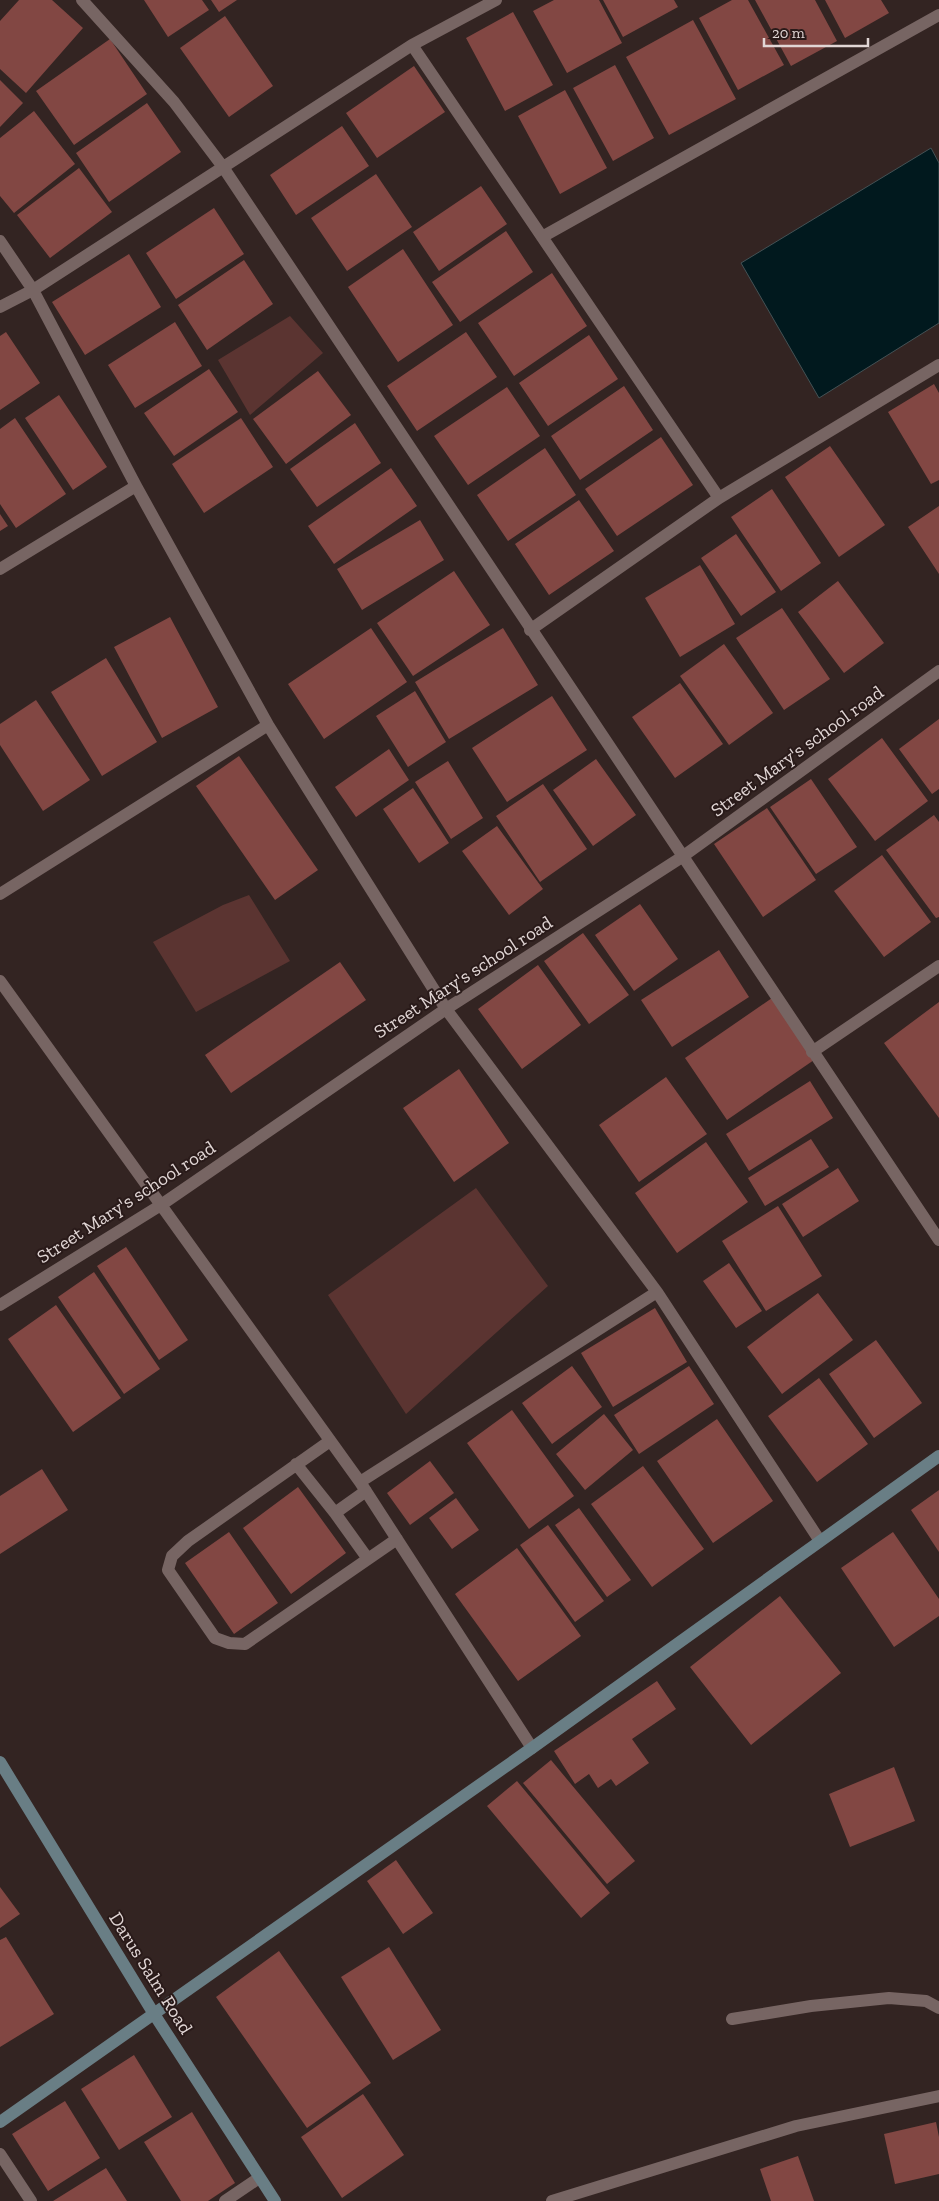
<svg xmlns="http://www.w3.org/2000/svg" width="939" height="2201" font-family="'Zilla Slab',serif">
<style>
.green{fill:#5b3431}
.water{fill:#01191e;stroke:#445255}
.building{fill:#824743}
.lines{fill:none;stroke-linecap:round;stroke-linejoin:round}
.minor{stroke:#776563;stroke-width:12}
.secondary{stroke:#697e85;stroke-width:12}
.labels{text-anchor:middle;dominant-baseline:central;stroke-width:4;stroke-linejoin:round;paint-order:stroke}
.street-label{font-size:19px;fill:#e1d6d5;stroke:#291a19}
</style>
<rect width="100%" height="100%" fill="#332422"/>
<path class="green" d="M290,316L323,353L250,415L218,360Z
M249,895L290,961L196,1012L153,942L223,905Z
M476,1188L548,1286L406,1414L328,1295Z"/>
<path class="water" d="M931,148L939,163V323L819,398L741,263Z"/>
<path class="building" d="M19,0H52L83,28L26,93L0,69V21Z
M144,0H202L209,10L168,37Z
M211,0H237L219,12Z
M554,0H599L622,43L567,73L533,11Z
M603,0H674L678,7L623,37Z
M732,0H748L784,65L738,90L699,18Z
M755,0H815L837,41L791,66Z
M825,0H881L889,13L845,38Z
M513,12L553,85L505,111L466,38Z
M225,16L273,86L229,117L180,48Z
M693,20L736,99L669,135L626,57Z
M110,39L147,94L74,145L36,91Z
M615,65L654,138L613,161L573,88Z
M414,66L445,112L377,158L346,113Z
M0,80L23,103L0,127Z
M565,90L607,168L560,194L518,116Z
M147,103L181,152L109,202L76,153Z
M34,111L75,164L14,213L0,196V138Z
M342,126L369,166L296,215L270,175Z
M79,168L112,212L50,258L17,215Z
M376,174L412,227L347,271L311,218Z
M481,186L507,224L439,271L413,232Z
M214,208L244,254L176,299L146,253Z
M506,231L533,272L460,322L432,282Z
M403,249L453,325L398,362L348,287Z
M129,254L161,307L85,355L52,302Z
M244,260L273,304L207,350L178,305Z
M552,273L587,326L514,376L478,323Z
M175,322L202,366L135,408L108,365Z
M6,332L40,383L0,410V336Z
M466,332L497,377L417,431L387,386Z
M589,335L618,379L548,426L519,383Z
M209,369L238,412L174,456L144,413Z
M318,371L351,415L286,464L253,419Z
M934,384L939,393V480L931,484L888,412Z
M624,386L653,430L580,480L551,436Z
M507,387L540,436L468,485L434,436Z
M59,395L107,467L73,490L25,418Z
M15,418L66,494L16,528L0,504V429Z
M241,418L273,467L204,513L172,464Z
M355,423L381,463L317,507L290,469Z
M661,437L693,485L617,536L585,489Z
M830,446L885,525L839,557L785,477Z
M545,448L576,495L508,541L477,495Z
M391,468L417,506L334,564L308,526Z
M772,489L821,563L781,591L731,517Z
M579,500L614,551L549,595L515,544Z
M939,506V574L908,527Z
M0,514L8,526L0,531Z
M420,520L444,560L362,610L337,569Z
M736,534L776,592L741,616L701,558Z
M700,565L735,624L680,657L645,598Z
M454,571L490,625L413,676L377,623Z
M838,581L884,643L844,673L798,612Z
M782,608L830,679L784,710L736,638Z
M170,617L218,707L162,738L114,647Z
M371,628L407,682L324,739L288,684Z
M503,628L538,685L449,739L415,682Z
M724,644L773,713L729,745L680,676Z
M106,658L157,742L102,776L51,692Z
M680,683L723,744L675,778L632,717Z
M415,691L446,742L408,767L376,716Z
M552,696L587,750L507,802L472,748Z
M36,700L90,780L43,811L0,745V724Z
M939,719V789L932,794L899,749Z
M882,738L928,801L875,841L828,779Z
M389,749L409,780L356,817L335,787Z
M239,756L318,870L275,900L196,786Z
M596,759L636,815L593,846L553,790Z
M448,761L483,818L451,839L415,782Z
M811,779L857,847L816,874L770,807Z
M543,784L587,849L540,882L496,816Z
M413,788L449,843L419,863L383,809Z
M767,808L816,880L763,917L714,844Z
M934,815L939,822V917L936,918L886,850Z
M497,826L543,889L509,915L462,851Z
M882,855L931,922L884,957L834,891Z
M640,904L678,959L634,991L595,935Z
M583,933L629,995L589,1024L544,961Z
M719,950L749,997L672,1047L641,1000Z
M340,962L366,1000L231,1093L205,1055Z
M538,965L581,1025L522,1069L478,1009Z
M772,998L814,1060L727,1120L685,1058Z
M939,1002V1118L884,1043Z
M459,1069L509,1143L454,1182L403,1108Z
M666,1077L707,1134L639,1182L599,1125Z
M810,1081L833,1118L749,1171L726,1134Z
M811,1139L829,1167L765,1206L748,1178Z
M706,1142L748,1202L677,1253L635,1193Z
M838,1168L859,1201L803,1237L782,1204Z
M778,1206L822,1276L766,1311L722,1241Z
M126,1247L188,1340L159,1360L97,1266Z
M729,1263L762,1311L736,1328L703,1281Z
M94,1272L160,1369L124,1394L58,1297Z
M818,1293L853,1340L782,1394L747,1347Z
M56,1305L121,1398L73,1432L8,1339Z
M655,1308L687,1362L613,1407L581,1353Z
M876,1340L922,1403L874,1438L829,1374Z
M572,1366L602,1407L552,1444L522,1403Z
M689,1366L714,1404L639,1454L614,1415Z
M819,1378L868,1444L817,1482L768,1416Z
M512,1410L574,1496L529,1529L467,1443Z
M604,1414L633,1450L585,1490L556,1454Z
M717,1419L773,1501L713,1543L657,1461Z
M430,1461L454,1493L410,1525L387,1493Z
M643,1466L704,1549L652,1587L591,1504Z
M42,1469L68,1510L0,1554V1496Z
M298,1487L346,1553L291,1594L243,1528Z
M939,1490V1552L911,1510Z
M456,1498L479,1530L452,1549L429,1518Z
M579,1508L631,1580L607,1597L555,1525Z
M548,1525L604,1601L575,1622L520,1545Z
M229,1532L278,1603L234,1634L185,1563Z
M893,1532L939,1599V1616L894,1647L841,1568Z
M517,1548L581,1636L518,1681L455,1594Z
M780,1596L841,1673L751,1745L690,1667Z
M657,1681L676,1709L632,1739L649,1763L616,1786L611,1779L598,1788L589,1774L575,1784L554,1751Z
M551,1760L635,1861L607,1884L523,1783Z
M894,1767L915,1821L850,1847L829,1794Z
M517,1781L610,1893L581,1918L487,1806Z
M396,1860L433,1913L403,1934L367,1881Z
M0,1887L20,1914L0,1928Z
M6,1937L54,2014L0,2047V1940Z
M389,1947L441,2030L393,2060L341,1977Z
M279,1951L371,2083L307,2128L216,1997Z
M134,2055L172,2117L119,2150L81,2089Z
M363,2094L404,2155L342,2198L301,2137Z
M65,2101L100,2158L48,2191L12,2134Z
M192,2112L235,2183L208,2201H181L144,2142Z
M936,2122L939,2137V2174L895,2184L884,2134Z
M798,2156L814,2201H771L760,2169Z
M106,2168L127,2201H53Z"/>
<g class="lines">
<path class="minor" d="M82,0L174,102L223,167L939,1240
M412,45L719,498
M542,237L939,15
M0,241L33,290L136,486L268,725L446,1009L657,1292L820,1541
M0,307L33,290L412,45L496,0
M0,569L136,486
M530,630L719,498L939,365
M0,894L268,725
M0,981L360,1482L532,1748
M812,1052L939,966
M0,1305L161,1205L446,1009L682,857L939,671
M330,1441L188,1541L172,1556L168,1570L215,1638L229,1643L245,1644L397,1539
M296,1464L335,1513L368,1559
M360,1482L657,1292
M335,1513L366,1491
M732,2019L811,2006L889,1998L926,2001L939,2008
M0,2154L31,2201
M225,2201L259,2178
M552,2201L796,2126L939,2096"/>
<path class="secondary" d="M0,1762L154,2014L275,2201
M0,2122L532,1748L939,1456"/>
</g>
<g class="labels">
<g class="street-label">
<text transform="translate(797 751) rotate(-36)">Street Mary's school road</text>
<text transform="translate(463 977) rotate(-33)">Street Mary's school road</text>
<text transform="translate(126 1202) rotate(-33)">Street Mary's school road</text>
<text transform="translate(151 1973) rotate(58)">Darus Salm Road</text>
</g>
</g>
<path d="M764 38v8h104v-8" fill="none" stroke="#e1d6d5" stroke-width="2.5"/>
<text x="772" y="38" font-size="15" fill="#e1d6d5" stroke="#291a19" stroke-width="4" paint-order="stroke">20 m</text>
</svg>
